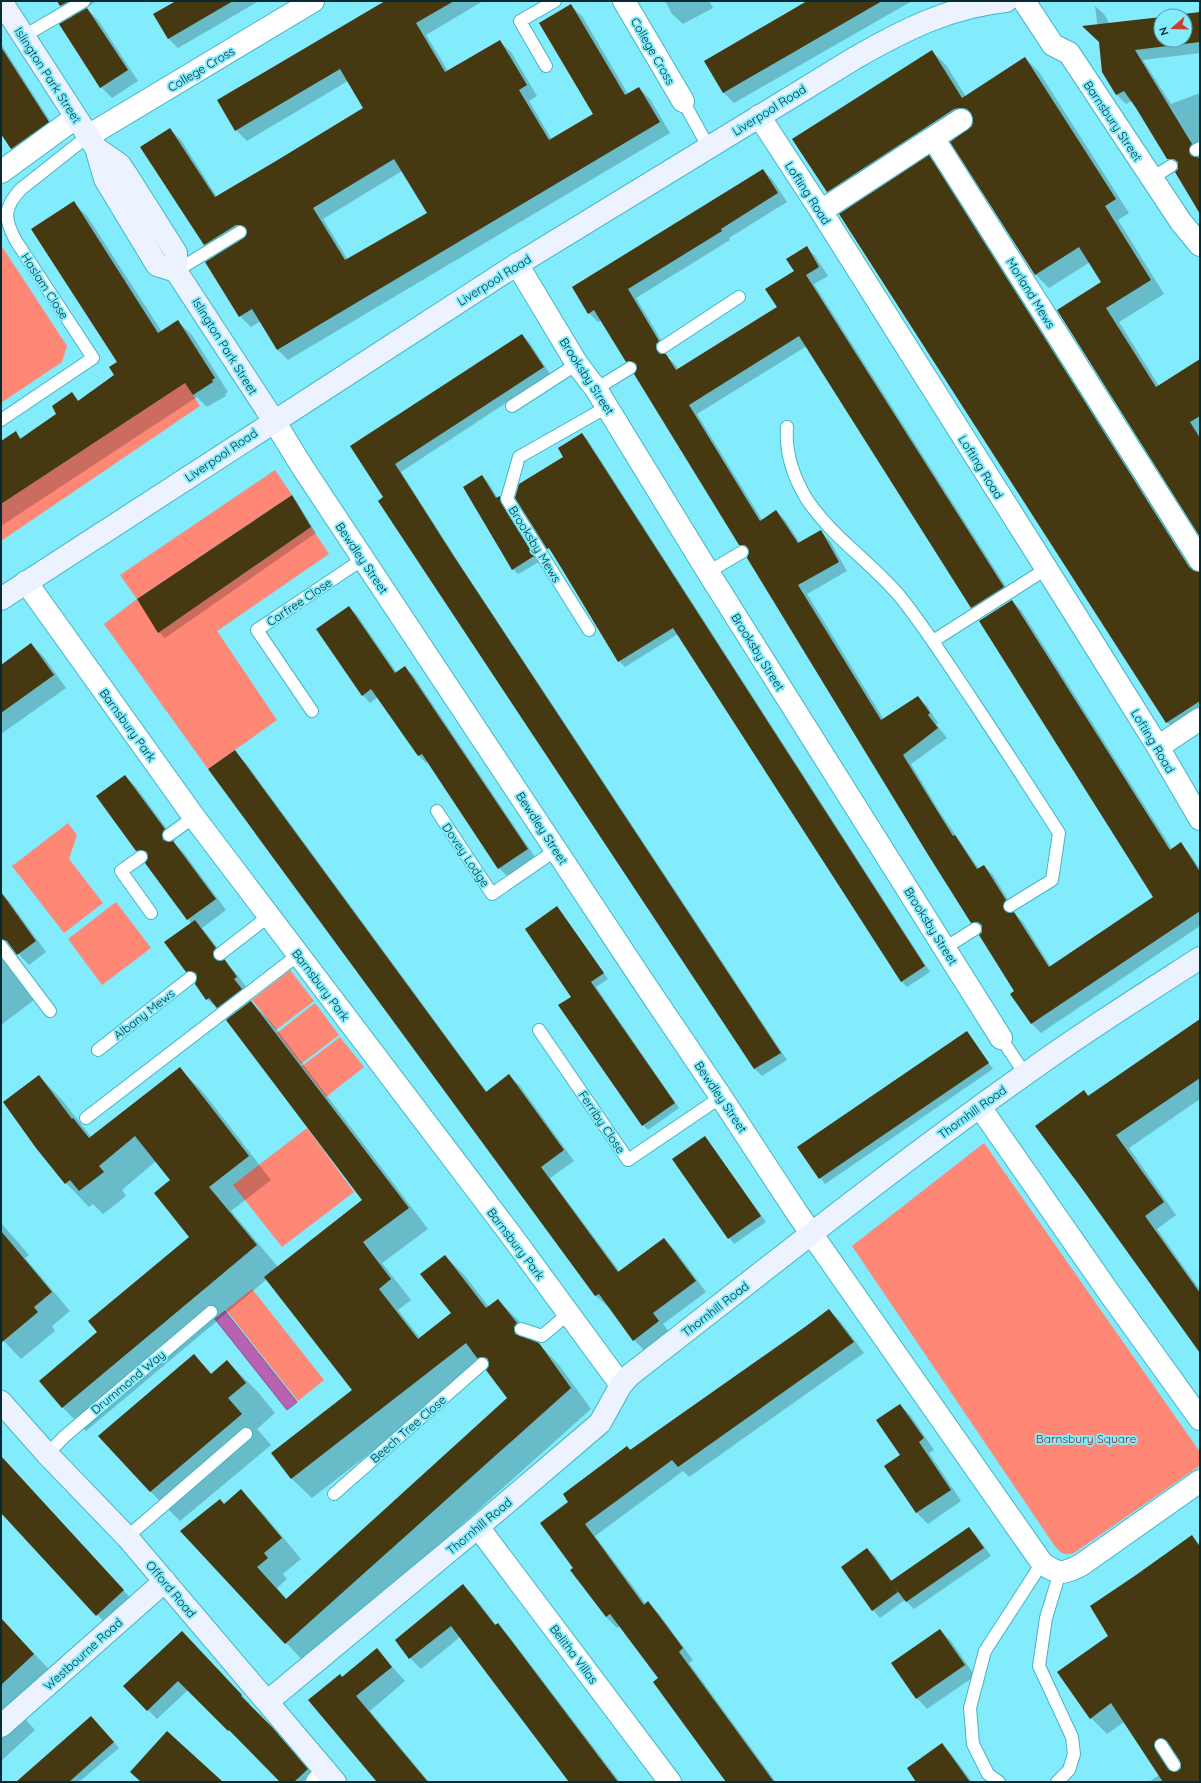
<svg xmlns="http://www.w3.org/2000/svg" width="1201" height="1783" font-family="Quicksand,sans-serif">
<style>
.green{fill:#fe8776}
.water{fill:#b863b2;stroke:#83528b}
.shadow{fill:#0003;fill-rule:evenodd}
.building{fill:#463810;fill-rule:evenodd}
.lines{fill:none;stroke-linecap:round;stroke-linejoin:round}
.lane-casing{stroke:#47b4c5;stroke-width:14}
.street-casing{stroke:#47b4c5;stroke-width:24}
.secondary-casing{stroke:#47b4c5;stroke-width:24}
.lane{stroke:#fff;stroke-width:12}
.street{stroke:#fff;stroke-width:22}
.secondary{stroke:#edf2ff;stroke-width:22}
.labels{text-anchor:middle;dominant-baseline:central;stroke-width:4;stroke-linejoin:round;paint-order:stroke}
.street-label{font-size:12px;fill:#072b30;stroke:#82ebfc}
.park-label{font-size:12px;fill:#8d241a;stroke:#82ebfc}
</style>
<rect width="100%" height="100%" fill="#82ebfc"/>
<path class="green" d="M1,245L67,346L62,362L1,403Z
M182,378L200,406L1,541V504L165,396Z
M275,470L292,495L137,599L159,632L311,527L329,554L217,631L277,720L208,769L104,624L137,599L120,575Z
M68,823L77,835L69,859L103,903L64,933L12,866Z
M116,902L151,948L102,985L68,939Z
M290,970L314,1001L276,1030L252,1000Z
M315,1003L339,1035L301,1064L277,1033Z
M340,1037L364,1067L326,1097L302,1066Z
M307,1128L354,1192L282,1247L233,1185Z
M984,1143L1200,1452V1465L1198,1467L1074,1553C1064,1556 1060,1553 1054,1545L852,1246Z
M252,1289L324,1380L298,1401L226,1310Z"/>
<path class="water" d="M225,1311L297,1402L287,1410L215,1319Z"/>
<path class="shadow" d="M58,1H97L86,8L98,20L138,81L112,98L101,87L61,24L73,17Z
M178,1H259L178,48L169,39L155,15Z
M387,1H483L426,35L448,71L500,42L511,52L537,96L529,101L552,140L594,114L571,6L582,16L628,94L639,88L650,99L670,133L288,360L277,349L261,321L251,327L240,316L216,256L205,245L142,147L170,129L181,140L217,197L364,108L348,81L247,141L236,130ZM402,171L428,213L348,260L323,219Z
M665,1H709L713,8L683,24L672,14Z
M809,1H912L734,103L724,93L705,61Z
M1095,6L1104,14L1133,65L1127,22L1161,18V40H1185V16H1174L1200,13V53L1143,60L1171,104L1200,93V211L1179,169L1168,159L1138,98L1126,104L1117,95L1103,71Z
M1,44L56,130L20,157L12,149L1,132Z
M932,51L946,65L966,97L1025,58L1039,72L1129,213L1118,220L1164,294L1119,322L1159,386L1200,360V535L1058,311L1102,282L1090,262L1049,288L1035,274L973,126L974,121L968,123L841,206L827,192L794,139Z
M929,157L943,170L1197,573H1200V723L1180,736L1167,722Z
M763,170L772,179L787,202L729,238L730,240L636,298L667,350L665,355L675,364L679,370L778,308L806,247L815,256L828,276L814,284L1012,596L981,616L972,607L807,346L697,414L762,520L776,511L785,520L800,543L821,532L830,541L847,571L807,594L884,720L918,697L927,706L938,723L936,724L947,738L911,764L941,814L979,869L984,866L993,875L1014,909L1012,914L1014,913L1023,922L1051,967L1155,898L1012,601L1021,610L1172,849L1180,844L1189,853L1200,869V926L1041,1033L1032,1024L1012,994L1016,991L984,931H981L972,922L750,554L740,545L638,369L636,370L627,361L602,320L598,322L589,313L574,288Z
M74,203L87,216L162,332L178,322L192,335L228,392L225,394L226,396L207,407L197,397L1,526V442L16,433L22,439L58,414L72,394L79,401L115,375L118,363Z
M522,335L529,342L550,374L401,472L459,563L787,1060L762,1076L755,1069L379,501L385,498L351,447Z
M582,434L587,439L930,972L907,987L902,982L678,634L625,667L619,661L554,554L548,548Z
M482,476L487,481L498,498L500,497L505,502V509L539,562L518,574L513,569Z
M292,496L297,502L316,533L165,638L159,632Z
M349,607L357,615L397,673L405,668L413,675L535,857L507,876L499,868L428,762L426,763L419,756L378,697L370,703L363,695Z
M31,644L44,657L66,688L1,734V666Z
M234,751L245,762L487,1092L509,1076L520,1086L574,1161L550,1178L620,1272L664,1239L675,1250L706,1292L663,1324L669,1332L644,1350L634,1340L608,1305L607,1306L596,1296L210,769Z
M125,776L136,787L175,840L174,843L184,853L226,910L202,928L226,959L224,961L235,972L247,988L244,990L252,1000L250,1001L271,1022L428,1229L382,1263L411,1300L398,1310L420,1338L452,1313L445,1256L465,1276L489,1307L498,1300L518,1320L535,1342L539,1344L559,1365L591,1409L306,1664L182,1531L224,1505L241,1491L261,1511L301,1559L283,1574L287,1579L277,1588L287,1600L509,1398L485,1364L312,1498L291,1478L353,1390L267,1279L86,1431L62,1407L99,1332L191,1237L171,1180L156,1161L122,1190L126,1196L103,1214L93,1204L89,1207L66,1183L39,1076L62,1100L92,1138L180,1069L203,1092L271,1180L231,1211L278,1267L364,1200L229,1019L207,999L197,982L186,971L191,923L146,863L148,861L137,850Z
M1,893L9,901L46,952L29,965L14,949H11L4,954L5,962L34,1000L1,1025Z
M557,908L608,979L596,987L679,1108L648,1130L643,1125L572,997Z
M1200,1021V1099L1129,1148L1176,1215L1157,1229L1200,1290V1350L1084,1091L1089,1096Z
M966,1032L993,1069L825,1184L798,1147Z
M705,1137L766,1222L734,1244L674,1159Z
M1,1223L29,1255L25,1258L70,1311L52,1326L55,1331L21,1359L1,1338Z
M829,1310L840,1321L864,1353L689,1477L683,1471L595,1536L646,1604L648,1603L659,1614L693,1660L689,1663L776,1782H727L659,1679L620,1626L617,1628L606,1617L575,1568L570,1502L627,1447L631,1450Z
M194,1355L212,1374L227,1361L257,1391L275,1413L257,1429L271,1445L180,1521L150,1491Z
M900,1405L911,1416L934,1450L929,1453L961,1501L928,1524L917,1513L885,1466L901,1455Z
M1,1456L134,1602L108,1626L1,1511Z
M969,1528L976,1535L991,1556L914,1609L905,1600L880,1618L873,1610L867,1549L875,1556L892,1581Z
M1191,1536L1200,1545V1782H1149L1159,1775L1124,1722L1107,1734L1091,1718L1110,1636L1137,1576ZM1177,1754L1181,1761L1182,1768L1175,1773L1171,1766L1170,1758Z
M463,1585L474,1596L496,1625L497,1624L508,1635L620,1782H570L460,1637L421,1669L410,1658Z
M1,1619L64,1685L26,1720L35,1730L1,1761Z
M940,1630L951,1641L975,1676L927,1709L917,1698Z
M191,1641L250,1704L249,1705L282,1739L316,1778L312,1782H282L188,1690L157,1719L148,1710Z
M377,1650L405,1681L370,1711L429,1782H379L342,1678Z
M96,1722L119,1748L79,1782H30Z
M942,1744L952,1755L972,1782H918Z"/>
<path class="building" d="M57,1H69L60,6Z
M176,1H233L168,39L153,14Z
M385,1H454L416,23L445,72L500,40L527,85L519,90L549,140L593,114L539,23L571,4L625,95L639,87L660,122L277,350L252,309L239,317L205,262L244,238L247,232L246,228L240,225H236L204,245L140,147L170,128L215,197L276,161L363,108L340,69L235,131L217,100ZM394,159L427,213L345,260L313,208Z
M807,1H882L723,93L704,61Z
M87,8L128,70L100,88L59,24Z
M1200,12V42L1135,50L1192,144L1189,149L1190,154L1192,156L1200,158V214L1175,172L1178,169V162L1174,159H1167L1136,108L1124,91L1116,95L1102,72L1099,42L1082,26L1161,17V40H1185V16H1167Z
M1,47L49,122L11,149L1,134Z
M932,50L962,98L1025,57L1116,199L1105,206L1151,280L1106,308L1156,387L1200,359V416L1190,422L1200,438V537L1057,310L1101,282L1079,247L1035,275L950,142L972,126L973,119L971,113L967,109L961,108L954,109L827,192L792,139Z
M929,155L1189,567L1194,571L1200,572V701L1166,723L839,214Z
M763,169L778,193L721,229L722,231L628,289L659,341L656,344L657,351L660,354H666L676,370L777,307L765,289L794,271L786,259L807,246L819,267L806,275L1004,587L971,608L799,336L689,405L760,521L776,510L798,543L821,530L839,562L798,585L881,720L918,696L930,713L928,715L938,728L903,755L933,804L953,836L955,835L977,869L984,865L1006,900L1003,906L1004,910L1010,913L1014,912L1049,967L1153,897L979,621L1012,600L1170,850L1181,842L1200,872V911L1031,1024L1010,994L1014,991L979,935L982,932V925L978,922L971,923L927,853L747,558L749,552L748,548L745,545H739L634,374L637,368L636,364L630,361L626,362L594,310L588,314L572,287Z
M74,201L158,333L178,320L215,378L212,380L213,382L193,395L185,383L1,504V441L16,431L20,439L56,414L52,406L72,392L78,401L114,375L109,367L117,362L31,229Z
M522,334L544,367L395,464L453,555L781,1053L754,1069L378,501L383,497L350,446Z
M582,433L925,966L901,982L673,628L618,662L562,569L549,548L547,549L515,498L519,484L563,457L558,448Z
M482,475L496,498L500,496L501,503L534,556L512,570L463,487Z
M292,495L311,527L158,633L137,599Z
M349,606L395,673L405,666L528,849L498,869L422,754L418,756L371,689L362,696L316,629Z
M31,643L54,675L1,713V665Z
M235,750L486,1092L509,1074L564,1150L541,1167L618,1272L664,1238L696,1281L653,1313L659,1321L633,1341L599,1294L595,1296L208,769Z
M125,775L165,829L162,835L163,840L169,842L173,841L216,899L187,920L145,863L148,857L147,852L141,850L136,851L96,796Z
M1,892L36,941L17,955L7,941L1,939Z
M557,906L604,973L591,982L675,1103L642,1126L558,1005L571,997L525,929Z
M195,920L216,948L213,952L214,958L218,961L225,960L237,977L234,979L242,989L217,1008L209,998L206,1000L195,984L197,977L196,973L189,971L186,972L164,942Z
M251,1001L409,1208L363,1242L391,1279L379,1289L418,1339L451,1313L420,1274L445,1255L486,1308L498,1299L517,1323L514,1327L515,1334L539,1343L571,1388L285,1644L180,1531L220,1499L224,1504L241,1489L282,1538L264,1553L268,1558L257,1567L286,1599L507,1398L486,1370L489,1366L488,1359L484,1357L477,1358L466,1343L291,1479L271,1453L352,1390L264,1277L362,1200L226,1020Z
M1200,1019V1078L1116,1135L1164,1202L1145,1216L1200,1293V1353L1080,1186L1035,1126L1084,1090L1088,1096Z
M967,1031L989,1063L819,1179L797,1147Z
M180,1067L249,1156L209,1187L257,1245L62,1408L39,1381L97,1332L88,1321L189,1237L154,1193L170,1180L135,1136L99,1166L104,1172L79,1191L70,1180L65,1184L36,1148L3,1102L39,1075L72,1119L73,1118L89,1138Z
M705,1136L761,1216L728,1239L672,1159Z
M1,1231L52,1292L34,1307L38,1312L1,1343Z
M829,1309L854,1342L678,1467L672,1460L585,1524L644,1605L648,1601L666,1625L683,1648L679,1652L774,1782H726L653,1682L658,1678L610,1614L606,1617L570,1570L573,1568L540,1523L568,1502L563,1494L627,1446L630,1450L805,1327Z
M194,1354L211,1374L227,1360L246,1383L228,1398L242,1414L150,1492L98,1436Z
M900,1404L924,1438L919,1442L951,1490L916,1513L884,1466L900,1455L876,1420Z
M1,1456L124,1590L96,1616L1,1513Z
M969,1527L984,1548L906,1602L893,1585L898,1592L872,1611L841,1567L867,1548L891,1581Z
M1192,1535L1200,1547V1782H1163L1111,1703L1090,1719L1057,1672L1108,1636L1090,1606L1136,1575ZM1161,1738L1167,1741L1180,1761L1181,1768L1178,1771L1174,1772L1168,1769L1155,1749V1741Z
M463,1584L495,1625L498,1623L618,1782H569L451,1626L409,1659L395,1640Z
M1,1618L34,1654L1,1685Z
M940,1629L965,1665L916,1699L891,1663Z
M182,1631L242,1695L241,1696L273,1728L308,1769L294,1782H280L229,1730L228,1731L178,1681L147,1711L123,1686Z
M377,1648L392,1667L356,1696L428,1782H377L308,1700L340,1674L342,1677Z
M91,1716L114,1742L69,1782H16Z
M167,1731L223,1782H141L130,1772Z
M942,1743L970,1782H916L907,1768Z"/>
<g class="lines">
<defs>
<path id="lane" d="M24,36L84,1
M546,66L520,21L555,1
M683,101L709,148
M1196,150L1200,148
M1152,178L1171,166
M176,271L240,232
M663,347L739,297
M596,389L630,368
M512,406L577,364
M1,420L93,358L16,241C4,219 3,208 21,189L88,136
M787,427C785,453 793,476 806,498C832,538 873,563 902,599C928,632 950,667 973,701C1002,745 1031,789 1059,833L1052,880L1010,906
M708,572L742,552
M589,630L507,499L519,457L607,407
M933,641L1046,569
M312,711L257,630L363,559
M437,811L492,894L556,850
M169,835L194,817
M141,857L121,871L151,913
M1,946L50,1011
M945,948L975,929
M220,954L269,916
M539,1030L628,1160L721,1097
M1001,1038L1025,1074
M98,1050L190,978
M86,1118L298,955
M521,1329L542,1336L568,1314
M47,1454L65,1436L211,1312
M334,1494L482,1364
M127,1537L246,1434
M1161,1745L1174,1765
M999,1782L988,1774L973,1744L970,1708L985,1651L1042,1563
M1057,1782L1069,1770L1074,1754L1072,1737L1039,1666L1046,1618L1060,1572"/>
<path id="street" d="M624,1L683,101
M1024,1L1053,45L1069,53L1181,222L1200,245
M759,116L821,211L1085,630L1158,747L1200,819
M88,136L313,1
M933,138L961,120
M1,172L75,118
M821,211L933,138L1200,560
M517,264L577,364L596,389L708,572L1001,1038
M274,421L303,468L644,983L721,1097L797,1213L1042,1563C1058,1575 1064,1574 1081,1565L1200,1481
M26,582L194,817L508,1231L621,1385
M1158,747L1200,719
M980,1107L1110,1294L1200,1419
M478,1527L670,1782
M317,1782L326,1772"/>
<path id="secondary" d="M1,1L96,148L105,179L157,265L176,271
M96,148L120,165L126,174L176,253V271L274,421
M1,599L505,272L855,58C902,31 951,6 1006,1
M1,1402L47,1454L127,1537L335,1782
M267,1702L478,1527L600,1423L621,1385L630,1375C764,1271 896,1165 1034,1068C1088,1029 1144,994 1200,958
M1,1726L165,1581"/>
</defs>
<use href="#lane" class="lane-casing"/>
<use href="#street" class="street-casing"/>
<use href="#secondary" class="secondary-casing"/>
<use href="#lane" class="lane"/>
<use href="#street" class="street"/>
<use href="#secondary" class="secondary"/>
</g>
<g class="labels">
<g class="street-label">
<text transform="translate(653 51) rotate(60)">College Cross</text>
<text transform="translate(201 69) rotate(-31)">College Cross</text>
<text transform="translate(48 75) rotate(57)">Islington Park Street</text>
<text transform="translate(769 110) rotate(-32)">Liverpool Road</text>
<text transform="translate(1113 121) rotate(56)">Barnsbury Street</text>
<text transform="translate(808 193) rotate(57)">Lofting Road</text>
<text transform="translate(494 280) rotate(-32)">Liverpool Road</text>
<text transform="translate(45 286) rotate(57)">Haslam Close</text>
<text transform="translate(1031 293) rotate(58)">Morland Mews</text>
<text transform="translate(225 346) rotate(58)">Islington Park Street</text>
<text transform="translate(587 376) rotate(57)">Brooksby Street</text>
<text transform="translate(221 455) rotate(-34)">Liverpool Road</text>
<text transform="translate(981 467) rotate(58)">Lofting Road</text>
<text transform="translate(535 544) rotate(58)">Brooksby Mews</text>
<text transform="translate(362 558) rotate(56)">Bewdley Street</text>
<text transform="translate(299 602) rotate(-34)">Carfree Close</text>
<text transform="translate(758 652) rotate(58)">Brooksby Street</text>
<text transform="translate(128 725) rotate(54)">Barnsbury Park</text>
<text transform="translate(1153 741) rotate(59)">Lofting Road</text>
<text transform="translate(542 828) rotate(57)">Bewdley Street</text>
<text transform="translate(466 855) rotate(56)">Dovey Lodge</text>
<text transform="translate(931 926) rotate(58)">Brooksby Street</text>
<text transform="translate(321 985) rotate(53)">Barnsbury Park</text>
<text transform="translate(144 1014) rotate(-38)">Albany Mews</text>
<text transform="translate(721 1097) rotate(56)">Bewdley Street</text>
<text transform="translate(972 1112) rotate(-36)">Thornhill Road</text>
<text transform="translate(602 1122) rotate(56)">Ferriby Close</text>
<text transform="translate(516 1244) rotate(53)">Barnsbury Park</text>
<text transform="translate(715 1309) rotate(-38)">Thornhill Road</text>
<text transform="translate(128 1382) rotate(-40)">Drummond Way</text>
<text transform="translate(408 1429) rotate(-41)">Beech Tree Close</text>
<text transform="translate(479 1526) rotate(-40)">Thornhill Road</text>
<text transform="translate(171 1589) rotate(50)">Offord Road</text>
<text transform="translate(83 1654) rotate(-42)">Westbourne Road</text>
<text transform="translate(574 1654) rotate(53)">Belitha Villas</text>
</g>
<g class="park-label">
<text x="1086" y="1438">Barnsbury Square</text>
</g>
</g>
<rect width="1201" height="1783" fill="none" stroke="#072b30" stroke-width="4"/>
<g transform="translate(1173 28) rotate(250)"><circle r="19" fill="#82ebfc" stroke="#519eaa"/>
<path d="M0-3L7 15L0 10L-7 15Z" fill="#cb3e30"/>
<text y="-6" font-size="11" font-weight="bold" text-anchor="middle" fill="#072b30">N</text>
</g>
</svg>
